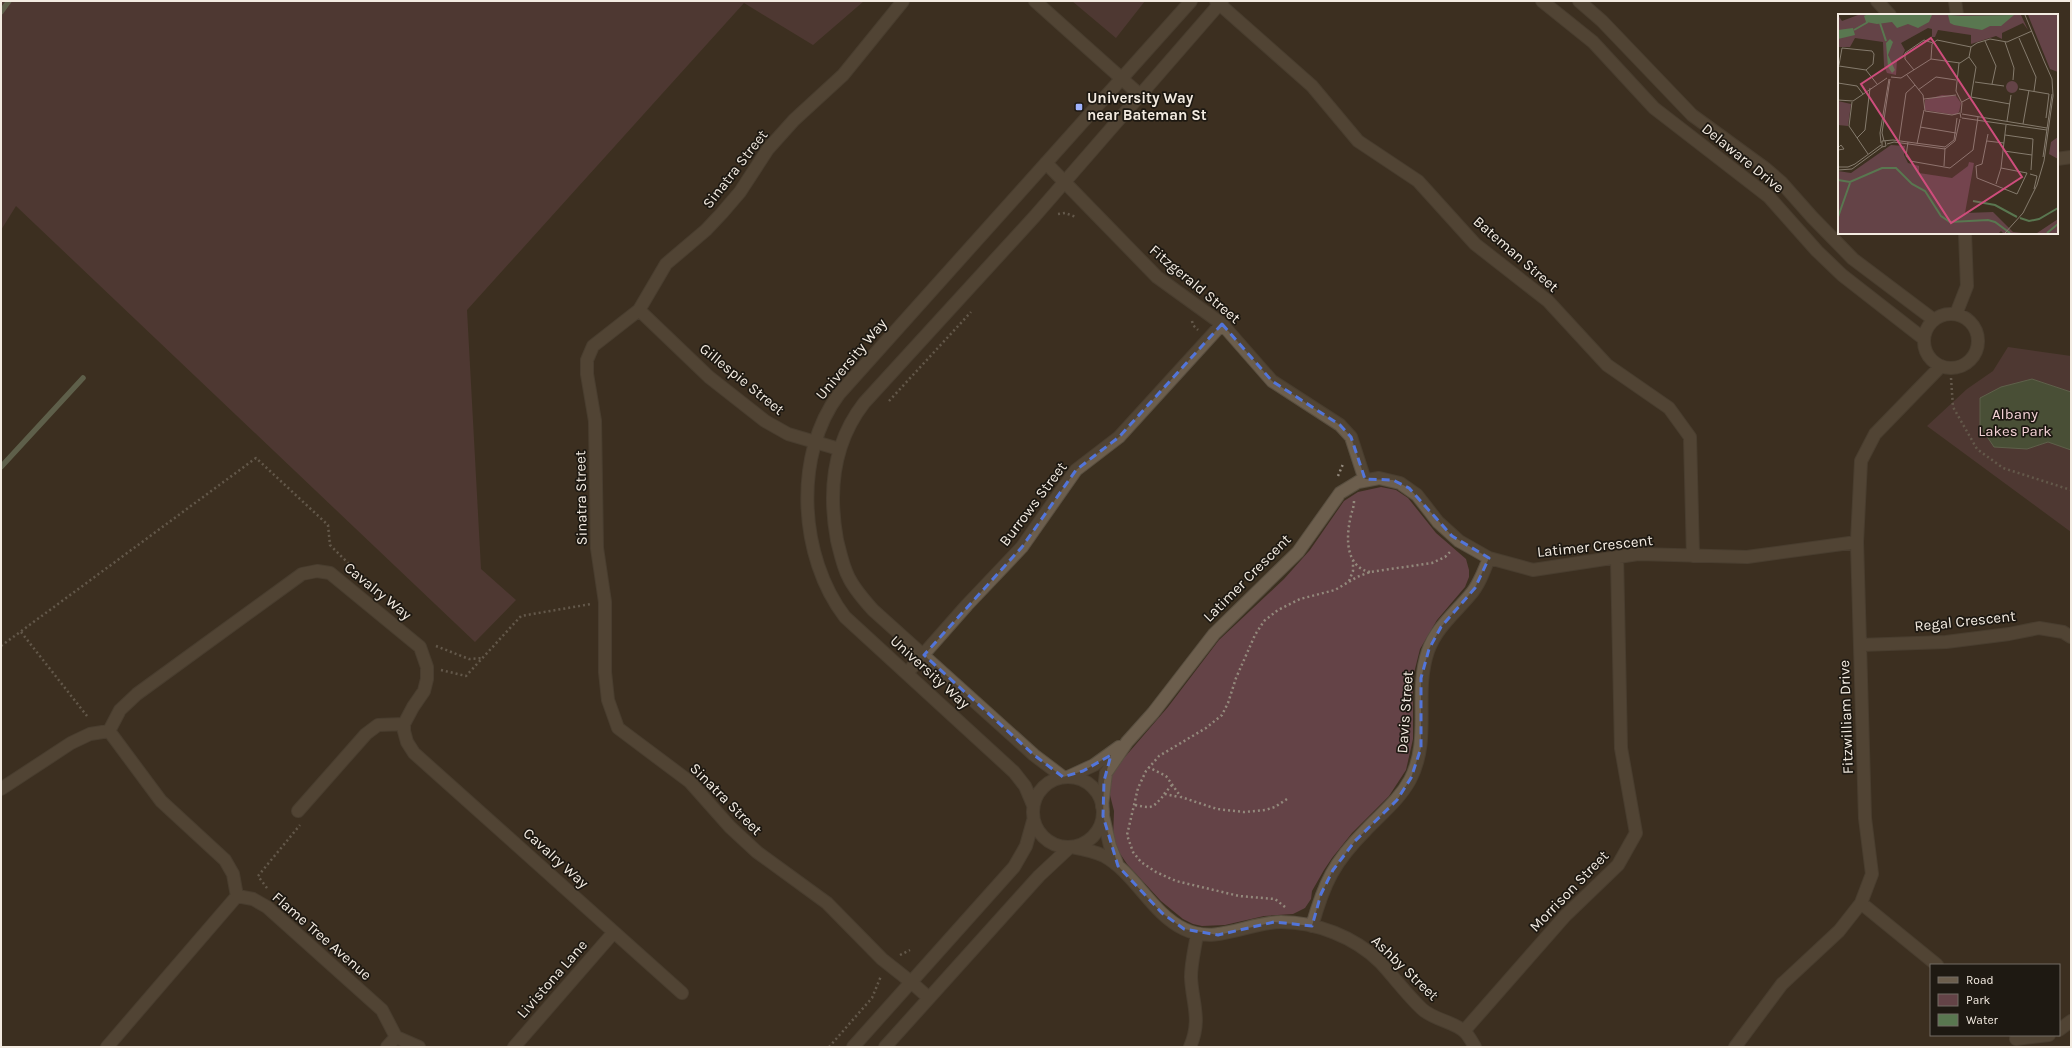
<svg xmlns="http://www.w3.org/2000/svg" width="2072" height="1048" font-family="Karla,sans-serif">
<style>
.green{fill:#644347}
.water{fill:#597750;stroke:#879a7c}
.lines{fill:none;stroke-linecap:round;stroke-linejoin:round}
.stream{stroke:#879a7c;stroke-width:5.5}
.street-casing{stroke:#594f40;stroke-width:14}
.secondary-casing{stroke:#594f40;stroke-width:14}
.path{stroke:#93897c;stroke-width:2.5;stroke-dasharray:2 3;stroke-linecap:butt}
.street{stroke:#6c5e4d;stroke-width:12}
.secondary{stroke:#6c5e4d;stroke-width:12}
.marked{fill:none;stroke:#5275da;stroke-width:3;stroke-dasharray:8 5;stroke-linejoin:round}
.poi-dot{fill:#a0b3fd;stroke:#1e1912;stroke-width:1.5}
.labels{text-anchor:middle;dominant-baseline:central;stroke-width:3.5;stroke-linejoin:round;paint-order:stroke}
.poi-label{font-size:15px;font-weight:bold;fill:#f3ebe1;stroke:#1e1912;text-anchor:start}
.street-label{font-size:15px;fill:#f3ebe1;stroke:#1e1912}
.park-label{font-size:15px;fill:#f4d2d6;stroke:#1e1912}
.inset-river{fill:none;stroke:#597750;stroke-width:2}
.inset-road{fill:none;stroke:#857b6d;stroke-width:1}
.view{fill:#ce4d7c;fill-opacity:0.15;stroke:#ce4d7c;stroke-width:2}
.inset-edge{fill:none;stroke:#f3ebe1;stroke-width:2}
</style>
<rect width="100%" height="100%" fill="#3c3020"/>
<path class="green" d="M1,1H864L813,45L744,3L467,310L481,569L516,600L475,642L16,206L1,230Z
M1072,1H1145L1116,38Z
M2008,347L2071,356V532L1927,426L1967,389L1993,371Z
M1381,487L1396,490L1408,498L1436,533L1466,559L1469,570V577L1465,587L1437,620L1420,649L1413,677V739L1406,770L1389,796L1352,833L1332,858L1324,870L1312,891L1311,899L1305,908L1293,914L1264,916L1225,925L1202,926L1193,924L1183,919L1161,901L1127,864L1119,852L1113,839L1114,811L1109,791L1112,772L1168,707L1219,640L1284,579L1310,550L1344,501L1358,492Z"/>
<path class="water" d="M2032,379L2071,392V450L2048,442L2027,449L1994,447L1980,426V398L2001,387Z"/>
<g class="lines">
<path class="stream" d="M1,12L9,1
M1,467L83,378"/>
<defs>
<path id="street" d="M903,1L843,75L794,120L768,149L740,192L722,213L706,230L666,264L639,310L593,346L587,360V374L595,421L597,548L605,602V672L608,700L618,728L690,782L730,827L757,852L827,903L882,959L911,982
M1035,1L1140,95
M1216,1L1312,86L1358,141L1418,181L1475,244L1548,301L1607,365L1669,408L1690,437L1693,556
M1542,1L1593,42L1654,108L1769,197L1817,251L1842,275L1924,339
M1579,1L1602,21L1692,115L1766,169L1781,182L1812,217L1853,259L1934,320
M1877,1L1890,15
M1955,1L1957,15
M2057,159L2071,157
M1046,163L1157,277L1222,324L1272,381L1340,425L1351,437L1365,480
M639,310L709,377L765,421L788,434L839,449
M1956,314L1967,286L1965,233
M1924 341a27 27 0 1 1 54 0a27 27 0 1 1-54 0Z
M1860,645L1946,642L2009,634L2039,628L2063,632L2071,637
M907,673L967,605L1022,547L1076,470L1119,437L1222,324
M109,731L161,801L225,860L233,874L237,896
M1068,777L1094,765L1119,747
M1,789L71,743L90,734L109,731L120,710L137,694L302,574L317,571L330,573L420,647L427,667V679L424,691L413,707L404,724V731L407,742L414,753L682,993
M1102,806L1106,773L1127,742L1153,713L1214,634L1298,552L1340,493L1358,482L1379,478L1400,483L1417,495L1438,522L1459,541L1489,558L1533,570L1638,554L1747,557L1857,542
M298,811L366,734L378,725L404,724
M1103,816L1110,846L1118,866
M1072,847C1083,849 1094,851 1104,856C1136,874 1151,913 1184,929C1216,945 1249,922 1281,922C1316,922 1355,937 1380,962C1394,977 1407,995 1422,1009C1434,1020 1455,1022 1465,1032C1469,1036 1472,1042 1475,1047
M237,896L253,899L267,907L382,1010L396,1037L419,1047
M1861,903L1937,965
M1312,926C1324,883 1334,862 1366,830C1381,814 1399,800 1410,780C1432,738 1413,695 1428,651C1436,628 1455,613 1470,595C1479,585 1484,571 1489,558
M2059,1030L2071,1021
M1464,1031L1565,916L1618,865L1636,833L1621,748L1617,557
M2016,1039L2049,1035
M107,1047L237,896
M387,1047L396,1037
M514,1047L614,932
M1190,1047C1202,1019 1192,1003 1191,977C1191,963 1195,948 1197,934
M1735,1047L1782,984L1839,931L1861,903L1872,874L1865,818L1857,542L1861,461L1875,434L1941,366"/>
<path id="secondary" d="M1033 812a35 35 0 1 1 70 0a35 35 0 1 1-70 0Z
M1063,777L1034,755L873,610C864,600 855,590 849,578C843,567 840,552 837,540C828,491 833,443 864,403L1035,216L1222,1
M1033,805L1025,786L1014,772L845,617C799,557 793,455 839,394L1191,1
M911,982L929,998
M853,1047L1014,867L1026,846L1033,821
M885,1047L1039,876L1070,847"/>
</defs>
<use href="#street" class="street-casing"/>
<use href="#secondary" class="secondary-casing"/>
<path class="path" d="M1058,214L1065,213L1076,217
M1192,321L1193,325L1198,330
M1951,378L1953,407L1977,449L2003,468L2071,490
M889,401L971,312
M1338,476L1343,464
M1354,501C1354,508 1351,513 1350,520C1346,539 1346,567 1370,572
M1349,581L1353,571V561
M21,632L87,716
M1,646L256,458L328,525L330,545L362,577
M436,646L469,659L483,658
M441,670L466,676L521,616L591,604
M1148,767L1166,776L1181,797L1217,809L1244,812L1265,810L1275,807L1287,799
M1164,794L1172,785
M1135,805C1154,809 1152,808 1165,794L1179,797
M267,888L258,876L300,825
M1285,907L1275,899L1239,896L1176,881L1156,872L1141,862L1133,852L1127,835L1138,788L1146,771L1159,756L1206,728L1222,715L1228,703L1236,678L1255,635L1264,621L1278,610L1300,599L1335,590L1357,577L1370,572L1432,563L1445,557L1450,552
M900,955L910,950
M829,1047L872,998L881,976"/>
<use href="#street" class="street"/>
<use href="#secondary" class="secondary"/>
</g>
<path d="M0 0H2072V1048H0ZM1222,324L1272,381L1340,425L1351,437L1365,479L1393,480L1409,488L1452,536L1489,558L1475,588L1441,627L1429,649L1421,678V748L1411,778L1397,800L1355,841L1333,870L1321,894L1312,926L1274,922L1218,935L1184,929L1162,913L1118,866L1103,816L1104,781L1111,755L1083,771L1063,777L1034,755L924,655L1022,547L1076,470L1119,437Z" fill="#3c3020" fill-opacity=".55" fill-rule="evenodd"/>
<path class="marked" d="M1222,324L1272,381L1340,425L1351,437L1365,479L1393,480L1409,488L1452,536L1489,558L1475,588L1441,627L1429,649L1421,678V748L1411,778L1397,800L1355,841L1333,870L1321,894L1312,926L1274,922L1218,935L1184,929L1162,913L1118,866L1103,816L1104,781L1111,755L1083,771L1063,777L1034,755L924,655L1022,547L1076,470L1119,437Z"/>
<rect class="poi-dot" x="1075" y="103" width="8" height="8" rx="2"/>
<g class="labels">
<g class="poi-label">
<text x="1087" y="98">University Way<tspan x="1087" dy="17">near Bateman St</tspan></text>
</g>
<g class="street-label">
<text transform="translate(1743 158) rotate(39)">Delaware Drive</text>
<text transform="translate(735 169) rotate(-52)">Sinatra Street</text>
<text transform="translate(1516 254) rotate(41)">Bateman Street</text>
<text transform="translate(1195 284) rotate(40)">Fitzgerald Street</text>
<text transform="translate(851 359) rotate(-50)">University Way</text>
<text transform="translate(742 379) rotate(39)">Gillespie Street</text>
<text transform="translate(581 498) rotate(-91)">Sinatra Street</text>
<text transform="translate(1033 504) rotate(-53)">Burrows Street</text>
<text transform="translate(1595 546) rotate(-6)">Latimer Crescent</text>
<text transform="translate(1247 578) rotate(-45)">Latimer Crescent</text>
<text transform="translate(378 591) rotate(39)">Cavalry Way</text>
<text transform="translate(1965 621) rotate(-6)">Regal Crescent</text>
<text transform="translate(930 672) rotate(42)">University Way</text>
<text transform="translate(1405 712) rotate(-86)">Davis Street</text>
<text transform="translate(1846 717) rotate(-92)">Fitzwilliam Drive</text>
<text transform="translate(726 799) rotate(45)">Sinatra Street</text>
<text transform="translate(556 858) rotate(42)">Cavalry Way</text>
<text transform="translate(1569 891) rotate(-46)">Morrison Street</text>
<text transform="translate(322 936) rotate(41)">Flame Tree Avenue</text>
<text transform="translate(1405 968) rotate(44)">Ashby Street</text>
<text transform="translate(552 979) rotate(-49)">Livistona Lane</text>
</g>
<g class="park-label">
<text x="2015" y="414">Albany<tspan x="2015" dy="17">Lakes Park</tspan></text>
</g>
</g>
<g transform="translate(1838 14)">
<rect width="220" height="220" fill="#3c3020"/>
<path d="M0,1L4,7L20,1H183L190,16L185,9L164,19V25L158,22L133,30V21L100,16L97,23H94V15L90,14L63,29L67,36L64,43L59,46L58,61L49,59L46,52L45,28L17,24L12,33H0ZM190,1H220V58L212,55ZM168 73a6 6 0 1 1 12 0a6 6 0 1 1-12 0ZM104,81L118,82L123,89L121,98L117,101L87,96V86ZM0,87L13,90L10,112L0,111ZM220,123V145L211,140L213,128ZM53,131L67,132L66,141L70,149L81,152V159L114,164L130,152L131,148L136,149L127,199L155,198L175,218L184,219H165L163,217L161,219H0V157L13,159ZM220,205V219H199Z" fill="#644347"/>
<path d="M28,1H94L91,8L80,14L70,10L59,14L54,8L39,10L28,8L26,2ZM110,1L124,2L176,1L163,12H152L144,16L116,11L112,9ZM15,14L17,21L0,25V16ZM52,25L55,28L50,41L57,56L54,59L50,53L48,29Z" fill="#597750"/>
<path class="inset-river" d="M42,9L48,27M16,16L30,8M0,166L12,168L44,154H58L74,170L87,177L103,202L112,208L150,206L157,208L172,219M135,187L157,191L179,203M0,203L12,169M182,204L191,207L201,205L220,194M209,219L220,210"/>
<path class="inset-road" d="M187,1L206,47M181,24L198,63L196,77M147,27L158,52L154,70M167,28L176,54L175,66M131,43L138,53L133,83M93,45L94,30L99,26L133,33M121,49L118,77L124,89L123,99M1,51L4,34L34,37L36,40L35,50L28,56M1,52L28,56M28,56L39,70M76,56L67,45V39L86,26L95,29M69,61L85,81L87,97L114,101L122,99L123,104M53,63L63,64L93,45L122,49L131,43L133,33L139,29L152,25L169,28L194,17M137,68L166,72M0,69L19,72L25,80M181,75L211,80L208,104M80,76L98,63L118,66M86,85L118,81M0,86L15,87L49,64M124,88L133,83L172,90M124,100L209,114M124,104L166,110M169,107L173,81M166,110L209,116M185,110L191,76M11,112L30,140M11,112L14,88M82,113L118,119M167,121L195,125L193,156M19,124L27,116L32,74M46,127L44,119L52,65M47,127L48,132L44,133V127L55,126L107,133L116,126L119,104M61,127L68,79L77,71M149,127L166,129M70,128L68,142L72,147L112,154L135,136L140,103M43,129L42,119L51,65M49,130L56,128L107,135L117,127L122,105M79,130L86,96M0,134L3,131L6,135L0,136M166,137L194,141M205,143L214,80M144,150L138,152L139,164L179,180L189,159M144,150L150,120M106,152L107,134M0,153H10L17,150L43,131M163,154L189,159M0,156L14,155L44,133M192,160L199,162L196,175M158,170L163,154L168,111M167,219L185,199L199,171L206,147L215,82L214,65L206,47"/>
<path class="view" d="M93,24L184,163L113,209L23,70Z"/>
<rect width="220" height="220" class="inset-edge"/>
</g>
<rect width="2072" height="1048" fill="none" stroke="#f3ebe1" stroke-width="4"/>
<rect x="1930" y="964" width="130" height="72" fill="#1e1912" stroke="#736d65"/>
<rect x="1938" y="977" width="20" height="6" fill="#6c5e4d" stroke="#736d65"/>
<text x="1966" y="984" font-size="12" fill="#f3ebe1">Road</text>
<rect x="1938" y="994" width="20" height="12" fill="#644347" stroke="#736d65"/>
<text x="1966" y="1004" font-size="12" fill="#f3ebe1">Park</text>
<rect x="1938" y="1014" width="20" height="12" fill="#597750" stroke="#736d65"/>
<text x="1966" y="1024" font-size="12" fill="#f3ebe1">Water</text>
</svg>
